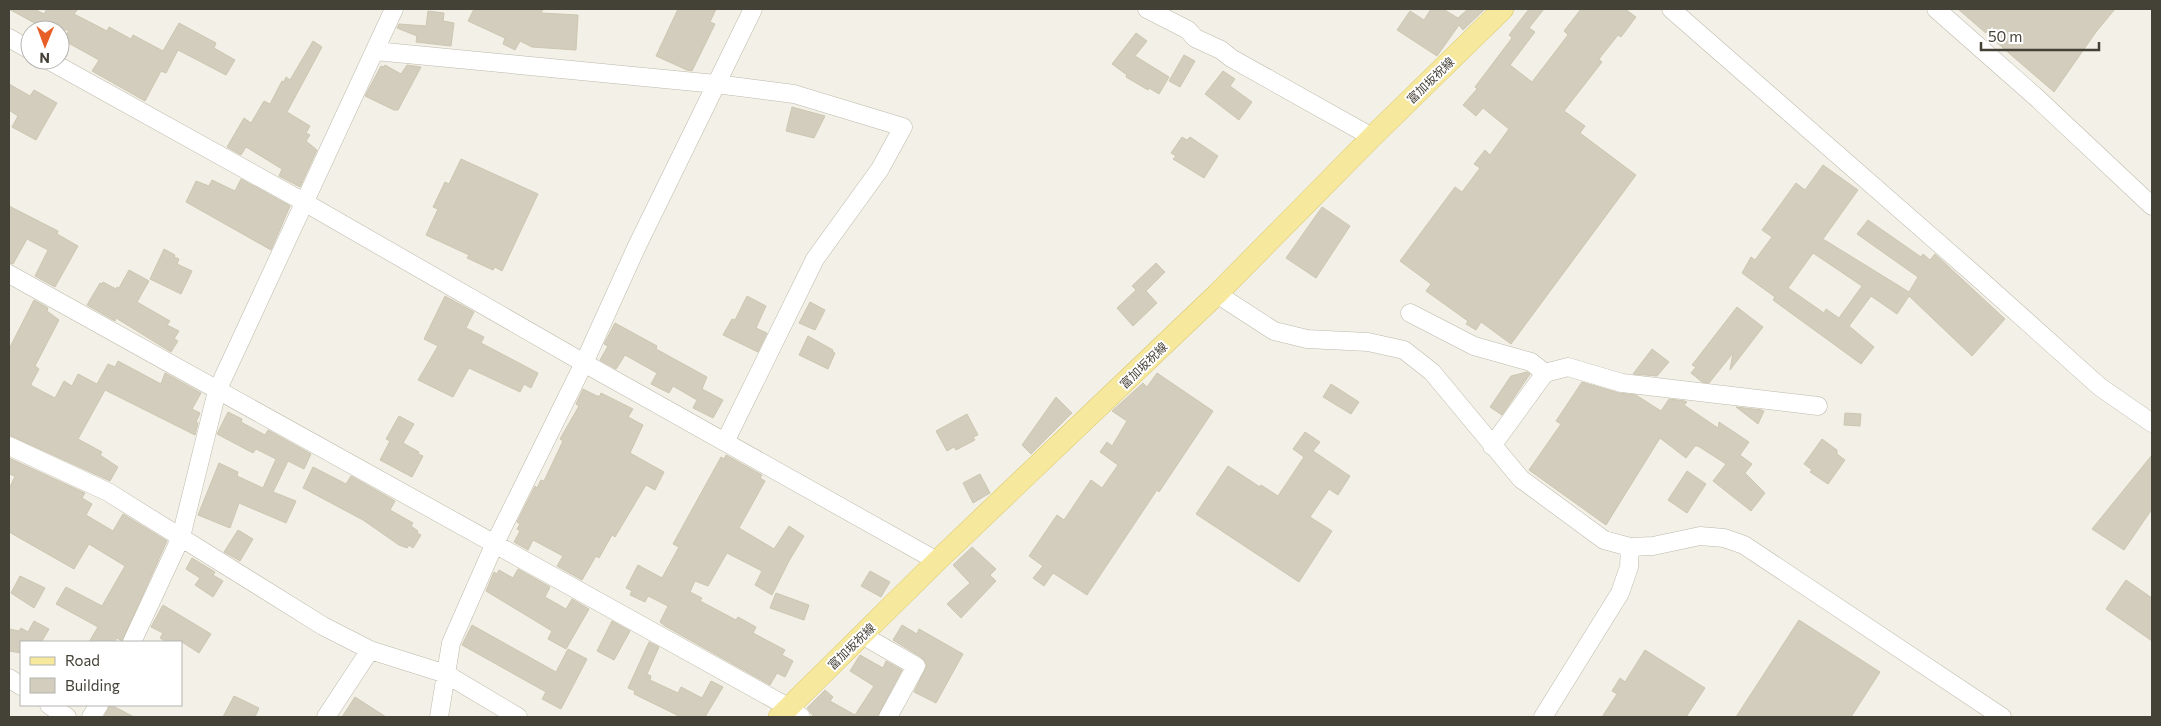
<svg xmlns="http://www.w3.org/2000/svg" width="2161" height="726" font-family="Commissioner,'Noto Sans JP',sans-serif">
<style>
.building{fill:#d3cdbd;stroke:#cdc6b1;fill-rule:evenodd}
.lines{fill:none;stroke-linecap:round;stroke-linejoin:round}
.minor-casing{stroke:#bdb9aa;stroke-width:19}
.major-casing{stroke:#dac86d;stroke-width:22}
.minor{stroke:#fff;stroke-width:18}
.major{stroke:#f6e89c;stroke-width:21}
.labels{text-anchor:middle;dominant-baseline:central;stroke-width:4;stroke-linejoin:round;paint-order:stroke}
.street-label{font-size:12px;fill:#444136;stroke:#fff}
</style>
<rect width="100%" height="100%" fill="#f2f0e7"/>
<path class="building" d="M9,9H34L44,14L47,9H78L74,14L107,31L109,27L131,39L133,35L163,51L179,23L216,43L214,48L235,60L226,75L178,50L166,73L161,71L145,101L92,71L99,60L63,40L69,30H38L40,26Z
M474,9H543L541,13L578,15L576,50L532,47L520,41L515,50L503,44L505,38L468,21Z
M678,9H716L710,22L715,24L692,71L687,70L656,56Z
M1431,9H1443L1458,18L1468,9H1485L1463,30L1459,25L1437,56L1397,30L1410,11L1424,20Z
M1529,9H1544L1529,28L1535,32L1510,65L1532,82L1568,35L1564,31L1581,9H1625L1636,17L1621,37L1618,35L1599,59L1602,62L1564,111L1585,126L1580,133L1636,175L1511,344L1481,322L1476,330L1466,324L1468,321L1426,291L1431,284L1400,261L1455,187L1462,192L1480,168L1474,164L1485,150L1490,155L1509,129L1483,108L1476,116L1463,105L1477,89L1475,87L1512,38L1509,35Z
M1958,9H2115L2096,32L2054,92Z
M428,11L444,13L443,21L454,23L451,46L416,42L417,36L397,28L399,24L426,26Z
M1136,33L1147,41L1135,56L1169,77L1159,94L1149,88L1148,90L1126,77L1127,75L1112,64Z
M313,41L322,47L287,112L310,126L306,133L310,135L306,141L317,150L300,187L279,176L282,169L246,147L241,155L227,147L244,118L251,123L264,101L270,104L282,81L284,82L286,77L290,80Z
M1184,55L1195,61L1180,87L1169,81Z
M385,65L401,74L407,65L421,67L398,110H394L365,96L381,66L384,67Z
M1223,71L1235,79L1230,86L1252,102L1239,120L1205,94Z
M9,84L30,96L34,90L57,103L36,140L12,127L18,116L9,110Z
M792,107L825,116L814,138L786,131Z
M1182,137L1187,140L1190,137L1218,156L1204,178L1173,159L1176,156L1171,153Z
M461,159L538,194L502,271L495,267L493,270L467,258L469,255L426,235L438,209L433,207L445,182L449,184Z
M1823,165L1858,190L1823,239L1909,292L1918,277L1857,234L1868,220L1921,257L1923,254L1930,260L1935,254L2005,319L1972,356L1909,296L1897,314L1871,296L1849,326L1874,347L1861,364L1773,300L1775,297L1742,273L1751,257L1755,260L1772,237L1762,230L1796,183L1805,190ZM1813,253L1862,286L1839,318L1826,309L1824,313L1788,288Z
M241,179L290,206L271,250L186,202L196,181L209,186L212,180L235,191Z
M9,206L58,231L57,234L78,246L55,287L35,276L48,250L27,239L13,264L9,263Z
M1322,207L1350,226L1316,278L1286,258Z
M164,249L175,255L174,257L179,259L177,264L192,271L181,294L150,279Z
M1156,263L1165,272L1146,291L1157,303L1133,326L1117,308L1136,290L1132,286Z
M129,270L149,281L137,302L170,321L167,325L179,331L174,339L178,341L171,352L116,318L115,321L87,305L100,283L102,284L103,282L116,289L117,287L119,288Z
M445,296L474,312L466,328L484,337L481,343L538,373L531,388L524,384L520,392L469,368L453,397L418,380L438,346L424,339Z
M747,296L766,306L756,328L767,333L758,352L723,335L732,319L735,320Z
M34,300L48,308L47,311L59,320L35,366L39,369L31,384L32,386L55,398L64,381L72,386L78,374L97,384L108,364L115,367L118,361L161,384L165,373L201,393L192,409L200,413L196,422L198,423L195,435L105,390L78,439L102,452L100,455L118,467L110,481L9,435V349Z
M810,302L825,310L815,330L799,323Z
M1737,307L1763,327L1730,370L1733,353L1709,383L1702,382L1691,373L1696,367L1692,365Z
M615,323L657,346L656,349L707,377L702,389L723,400L713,418L693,408L697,400L673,386L669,393L651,384L657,373L625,355L616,369L600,360L608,346L604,344Z
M808,336L833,350L832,351L835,353L828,369L799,355Z
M1652,349L1669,362L1657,376L1633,374Z
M1527,372L1530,374L1502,415L1490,407L1511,376Z
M1157,373L1213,411L1159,492L1157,490L1087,595L1053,573L1044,586L1033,578L1043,566L1029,556L1057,515L1064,520L1091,480L1102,488L1118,465L1100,452L1107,442L1112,446L1127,421L1112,411L1143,383L1147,387Z
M1582,382L1619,393L1636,395L1661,411L1669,399L1685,401L1687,402L1684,405L1718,428L1719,422L1749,442L1740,455L1752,464L1745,473L1765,493L1751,511L1713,481L1726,464L1698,446H1695L1686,458L1660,438L1606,525L1529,470L1561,424L1556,421Z
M1331,384L1359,402L1351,414L1323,397Z
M583,389L597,396H600L601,393L633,409L628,417L643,425L630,453L664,472L655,490L646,485L615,537L612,535L599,558L596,556L582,580L557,566L563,556L533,540L528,550L514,542L520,531L517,529L520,524L517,522L535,486L537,488L541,480L544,481L563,441L560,439L579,406L576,404Z
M1056,397L1072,413L1031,454L1022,445Z
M1736,407L1762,410L1764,411L1758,424Z
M228,412L242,419L241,422L265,435L268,430L311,454L304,469L288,461L273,492L296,501L286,523L239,503L230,528L198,515L219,463L238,472L237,476L263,488L276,459L256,449L253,453L217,434Z
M1845,413L1861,414L1860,426L1844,425Z
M967,414L978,435L973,437L975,440L956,450L954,447L947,451L936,431Z
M399,416L414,424L403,443L419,452L418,454L423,456L412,477L380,460L390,441L386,439Z
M1305,432L1320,442L1313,451L1350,476L1338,495L1329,489L1310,517L1332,531L1299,582L1196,514L1228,466L1260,487L1261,485L1278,496L1304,457L1293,449Z
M1822,439L1837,450V454L1845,460L1828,484L1810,472L1812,470L1804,464Z
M726,455L762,475L760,478L765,481L739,528L774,549L789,526L804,536L789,561L772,595L755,585L762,571L727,553L708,586L695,581L690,592L702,598L700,601L736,620L738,617L756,627L753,633L785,650L782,655L793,661L785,677L777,673L770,685L665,626L660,622L668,606L648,596L645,602L630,595L632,591L626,588L638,565L662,578L679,547L673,544L721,457L724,459Z
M2152,455V509L2124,550L2092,529Z
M9,458L85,493L82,498L92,504L86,515L113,531L123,514L167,541L122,641L117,638L114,642H89L98,627L56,604L66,587L102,606L125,566L89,544L74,569L9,532V489L15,476L9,474Z
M313,467L346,484L351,476L395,501L390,510L413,523L411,526L418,531L417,533L421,535L413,548L409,545L407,548L399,545L363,520L303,488Z
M1687,471L1706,484L1687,513L1668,500Z
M980,474L990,493L973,503L963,483Z
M238,530L253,539L240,561L224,552Z
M972,547L996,569L990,575L996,581L961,618L947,604L970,583L953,565Z
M192,558L215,572L213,575L223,581L213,597L195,585L200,578L186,569Z
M518,569L550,587L545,597L566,609L572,599L589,609L566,649L548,639L552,631L486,591L494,572L497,574L499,570L513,578Z
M870,571L890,582L881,597L861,586Z
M20,576L45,588L34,608L11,593Z
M2126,580L2152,598V641L2106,609Z
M776,593L809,605L804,620L770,608Z
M163,605L211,634L199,653L182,642H167L160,638L163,633L151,627Z
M1799,620L1880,672L1851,717H1736Z
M34,621L49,629L42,641L44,642H21V653L9,651V629L19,631L21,628L28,632Z
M612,621L630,631L614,660L597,651Z
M472,625L556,672L568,649L587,659L561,709L542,699L546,692L462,645Z
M902,625L917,634L919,629L963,654L936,703L914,692L927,665L921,657L893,640Z
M649,642L659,647L647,674L651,676L650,680L678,693L681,687L702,698L711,681L723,687L705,717H681L634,694L635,691L628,688Z
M1645,650L1705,688L1686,717H1602L1617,694L1612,691L1620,678L1625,682Z
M860,655L883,668L886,661L902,670L877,717H814L807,708L825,690L833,697L830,701L855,715L874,686L850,671Z
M234,696L259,708L255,717H223Z
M355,697L386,717H342Z
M109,705H111L134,717H104Z"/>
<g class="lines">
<defs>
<path id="minor" d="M1147,9L1188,30L1195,38L1221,50L1231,58L1372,137
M1671,9L1975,275L2100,387L2152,423
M1936,9L2037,98L2152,206
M9,38L30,50
M375,51L716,84L794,94L903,127L880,169L815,259L725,442
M48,60L304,202L584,363L937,561
M9,274L788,707L801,717
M1217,294L1274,331L1307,339L1368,342L1404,350L1432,372L1521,479L1604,540L1630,547L1653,546L1700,536L1724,538L1744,545L2002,717
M1410,313L1474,346L1531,362L1545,373
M9,446L108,492L323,626L370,650L446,674L518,717
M1492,446L1545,373L1568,367L1622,383L1818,406
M862,635L916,666L888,717
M132,642L181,537L217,391L394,9
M9,678L21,686
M49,705L67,717
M91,717L99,705
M326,717L370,650
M439,717L451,643L495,543L584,363L637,246L753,9
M1543,717L1620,593L1629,567L1630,547"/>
<path id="major" d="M779,717L937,561L1217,294L1372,137L1503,9"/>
</defs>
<use href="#minor" class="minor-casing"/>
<use href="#major" class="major-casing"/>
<use href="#minor" class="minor"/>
<use href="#major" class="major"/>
</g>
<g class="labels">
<g class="street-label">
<text transform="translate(1430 80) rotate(-44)">富加坂祝線</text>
<text transform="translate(1143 365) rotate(-44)">富加坂祝線</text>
<text transform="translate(851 646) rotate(-44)">富加坂祝線</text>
</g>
</g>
<rect width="2161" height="726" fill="none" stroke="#444136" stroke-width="20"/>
<rect x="20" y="641" width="162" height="65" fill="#ffffff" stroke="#b4b3af"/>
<rect x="30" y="657" width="25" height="8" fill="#f6e89c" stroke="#b4b3af"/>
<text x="65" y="666" font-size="15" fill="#444136">Road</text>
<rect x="30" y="678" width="25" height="15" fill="#d3cdbd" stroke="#b4b3af"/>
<text x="65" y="691" font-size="15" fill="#444136">Building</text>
<g transform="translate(45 45) rotate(181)"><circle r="24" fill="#ffffff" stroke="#b4b3af"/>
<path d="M0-4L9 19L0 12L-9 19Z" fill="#e85e27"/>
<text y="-8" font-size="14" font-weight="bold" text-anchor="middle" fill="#444136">N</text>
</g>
<path d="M1981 42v8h118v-8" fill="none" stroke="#444136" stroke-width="2.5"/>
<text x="1988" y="42" font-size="15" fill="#444136" stroke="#ffffff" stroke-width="4" paint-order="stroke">50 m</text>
</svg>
